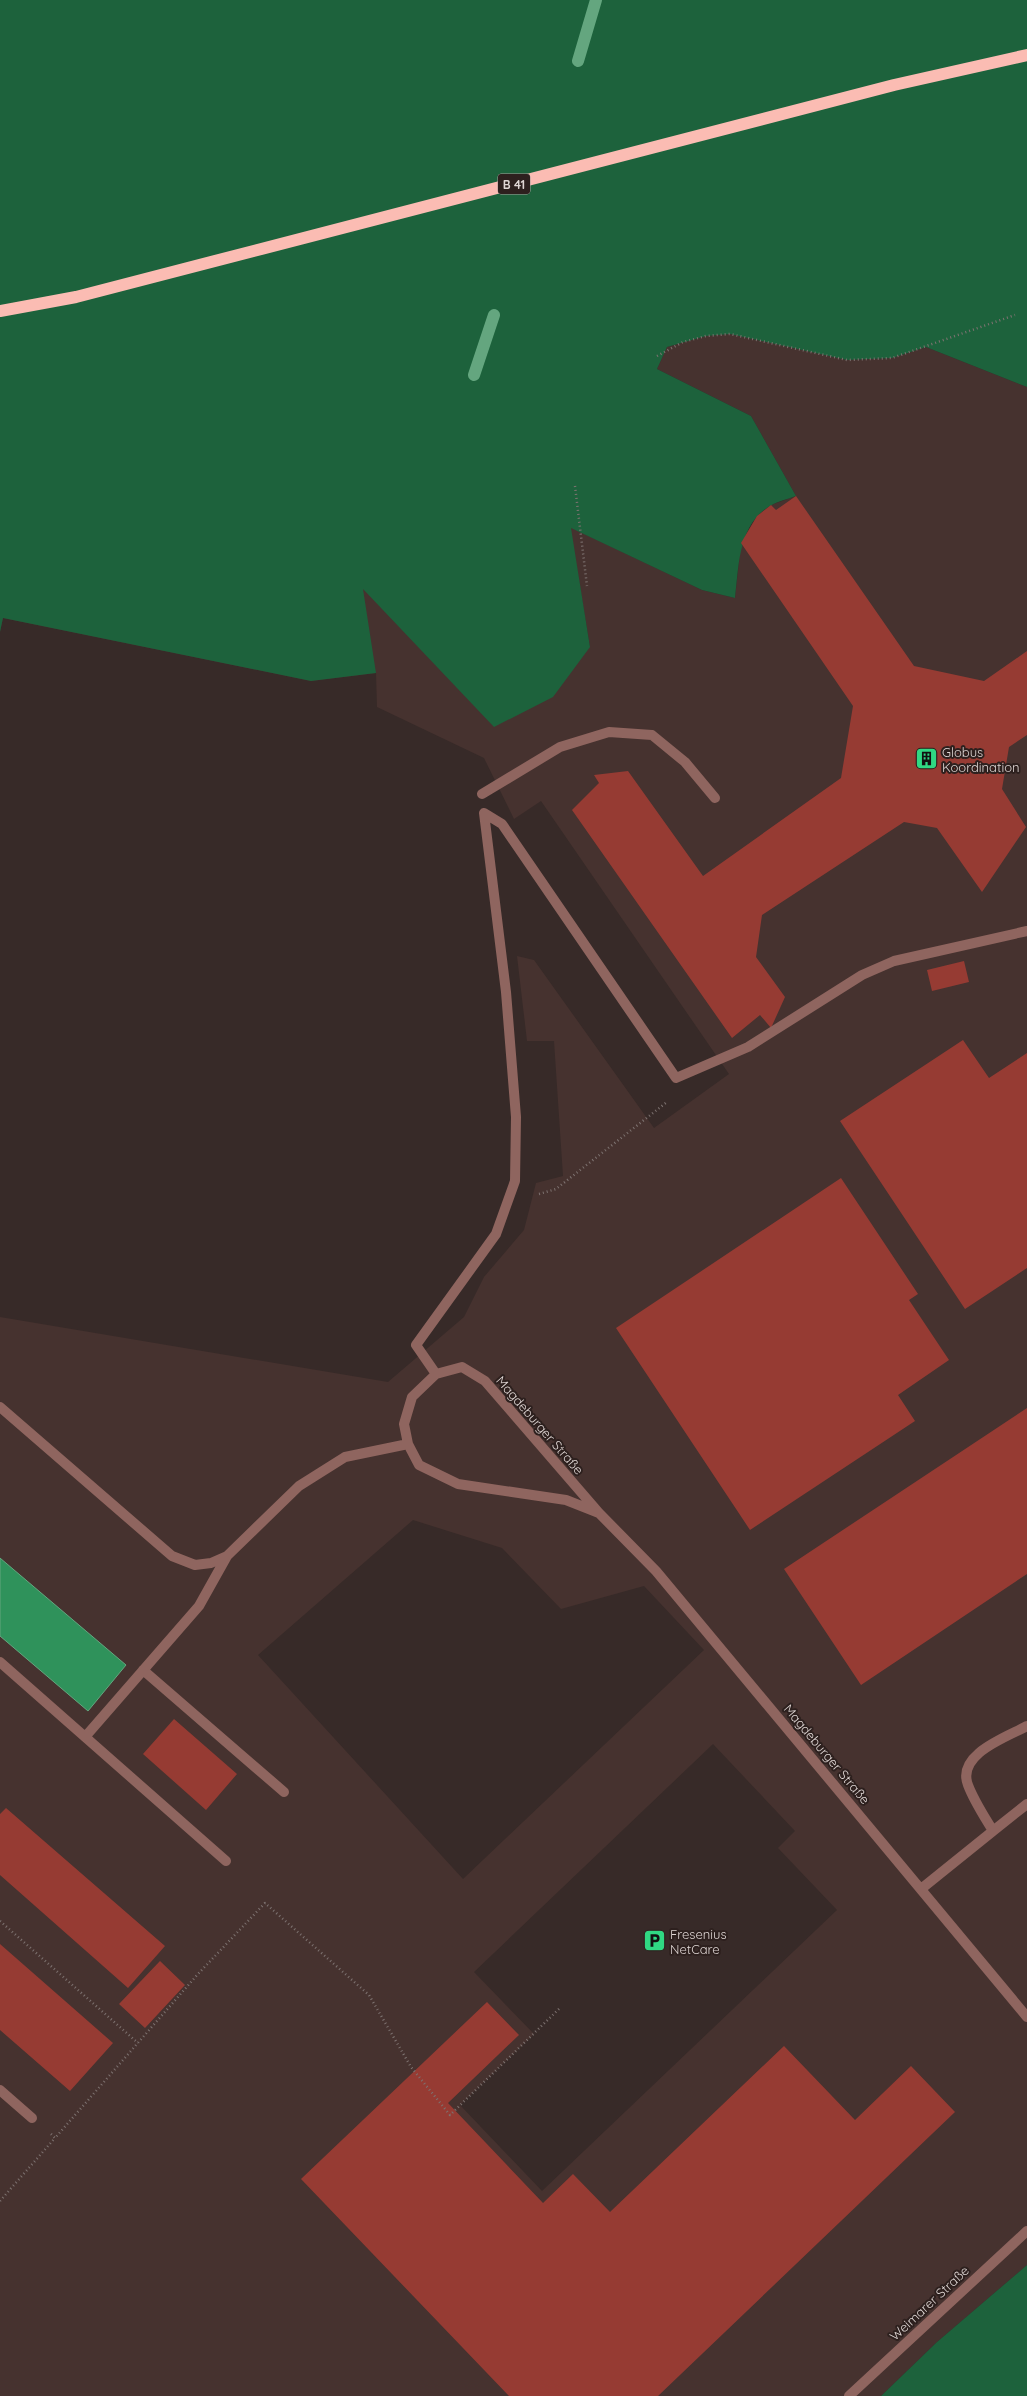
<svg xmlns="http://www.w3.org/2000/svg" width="1027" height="2396" font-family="Quicksand,sans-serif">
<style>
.built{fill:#46322f;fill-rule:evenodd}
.green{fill:#1d623c}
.water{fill:#2f925b;stroke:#64a67f}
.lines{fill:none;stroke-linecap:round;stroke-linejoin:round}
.stream{stroke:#64a67f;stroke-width:12}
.building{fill:#963b33}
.path{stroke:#7e7371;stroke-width:2.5;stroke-dasharray:1 3;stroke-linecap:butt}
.minor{stroke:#8f655f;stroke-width:10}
.highway{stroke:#fbbcb3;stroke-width:12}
.labels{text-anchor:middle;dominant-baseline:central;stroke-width:4;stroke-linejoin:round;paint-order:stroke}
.shield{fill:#2d201e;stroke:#aa9f9d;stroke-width:1}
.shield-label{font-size:12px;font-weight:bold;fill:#dfd6d4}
.poi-label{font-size:13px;fill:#dfd6d4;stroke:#2d201e;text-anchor:start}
.street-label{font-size:13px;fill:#dfd6d4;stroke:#2d201e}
</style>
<rect width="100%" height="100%" fill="#372a28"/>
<path class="built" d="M730,334L847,360L892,358L926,347L1027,387V2265L937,2342L881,2396H0V1317L388,1382L464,1317L484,1277L524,1230L536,1183L563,1176L554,1041H527L517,956L534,960L654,1128L729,1074L541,801L514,819L484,758L377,707L376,673L311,681L3,618L0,632V479L590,647L570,527L702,590L735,598L741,543L757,516L771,505L796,496L751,416L657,369L667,347L706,336ZM413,1520L502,1548L561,1609L644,1586L704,1650L463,1879L258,1655ZM713,1744L795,1831L778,1848L837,1910L542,2191L460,2105L534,2034L474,1972Z"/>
<path class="green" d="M0,0H1027V387L926,347L892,358L847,360L730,334L706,336L667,347L657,369L751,416L796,496C788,499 778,501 770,506C738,525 739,566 735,598L702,590L571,528L590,647L553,697L494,727L363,589L376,673L311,681L3,618L0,632Z
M1027,2265V2396H881L937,2342Z"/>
<path class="water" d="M0,1558L126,1665L88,1711L0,1636Z"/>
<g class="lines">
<path class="stream" d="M578,61L596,0
M474,375L494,315"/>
</g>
<path class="building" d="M796,496L914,666L984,681L1027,651V735L1009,747L1002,789L1026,827L982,892L937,828L904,822L762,915L756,957L785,997L771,1028L760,1015L732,1038L572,810L599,783L594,775L628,771L703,876L841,778L853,706L741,543L757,516L771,505L776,510Z
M964,961L969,982L932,991L927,970Z
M963,1040L989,1078L1027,1053V1268L965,1309L840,1121Z
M841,1178L918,1294L909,1300L949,1360L898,1395L915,1421L750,1530L616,1328Z
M1027,1408V1574L861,1685L784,1569Z
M174,1719L237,1774L206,1810L143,1754Z
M6,1808L165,1946L128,1988L0,1875V1814Z
M0,1944L113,2043L70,2091L0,2030Z
M160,1961L185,1985L145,2028L119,2004Z
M487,2002L519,2035L448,2103L543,2203L573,2174L610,2212L784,2046L855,2120L911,2066L955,2112L658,2396H509L301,2179Z"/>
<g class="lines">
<path class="path" d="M657,356L683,342L706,336L730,334L847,360L892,358L1015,315
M575,486L587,586
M539,1194L556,1189L667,1102
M0,1921L138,2043
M51,2134L55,2138L198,1974L265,1903L369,1995L411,2067L450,2115L561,2007
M0,2201L55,2138"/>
<path class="minor" d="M482,794L560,747L609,732L652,735L685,762L715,798
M436,1374L416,1345L496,1234L515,1181L516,1117L506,992L484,813L502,824L676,1078L748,1047L862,975L894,961L1027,931
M0,1407L172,1556L195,1565L211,1563L227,1556L299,1486L345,1457L408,1444
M599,1513L566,1500L458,1484L419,1465L408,1444L404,1424L412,1397L436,1374L462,1367L485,1381L599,1513L656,1571L1027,2017
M0,1662L226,1861
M143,1670L284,1792
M85,1737L199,1606L227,1556
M993,1831L1027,1804
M921,1889L993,1831C984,1816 974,1801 968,1785C956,1754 1007,1737 1027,1726
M0,2090L32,2118
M849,2396L1027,2231"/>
<path class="highway" d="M0,311L76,297L894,85L1027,55"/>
</g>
<defs>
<symbol id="building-square" viewBox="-11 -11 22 22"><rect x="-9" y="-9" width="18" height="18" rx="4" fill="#30d883" stroke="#2d201e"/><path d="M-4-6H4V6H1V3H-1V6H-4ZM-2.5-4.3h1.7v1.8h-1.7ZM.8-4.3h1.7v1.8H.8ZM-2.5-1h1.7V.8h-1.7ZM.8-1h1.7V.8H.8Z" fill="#111"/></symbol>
<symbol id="parking-square" viewBox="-11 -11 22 22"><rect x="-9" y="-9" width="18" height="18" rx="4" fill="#30d883" stroke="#2d201e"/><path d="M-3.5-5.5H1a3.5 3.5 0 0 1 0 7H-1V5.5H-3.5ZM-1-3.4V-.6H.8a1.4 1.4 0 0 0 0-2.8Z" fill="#111"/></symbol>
</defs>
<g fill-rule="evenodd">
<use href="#building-square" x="914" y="746" width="25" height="25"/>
<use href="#parking-square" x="642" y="1928" width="25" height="25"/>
</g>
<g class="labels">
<rect class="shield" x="498" y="174" width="32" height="20" rx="3"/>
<g class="shield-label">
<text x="514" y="184">B 41</text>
</g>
<g class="poi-label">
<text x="942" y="752">Globus<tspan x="942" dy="15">Koordination</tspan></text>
<text x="670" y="1934">Fresenius<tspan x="670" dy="15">NetCare</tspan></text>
</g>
<g class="street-label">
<text transform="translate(540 1425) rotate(49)">Magdeburger Straße</text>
<text transform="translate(827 1754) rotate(50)">Magdeburger Straße</text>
<text transform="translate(929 2303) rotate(-43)">Weimarer Straße</text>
</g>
</g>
</svg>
